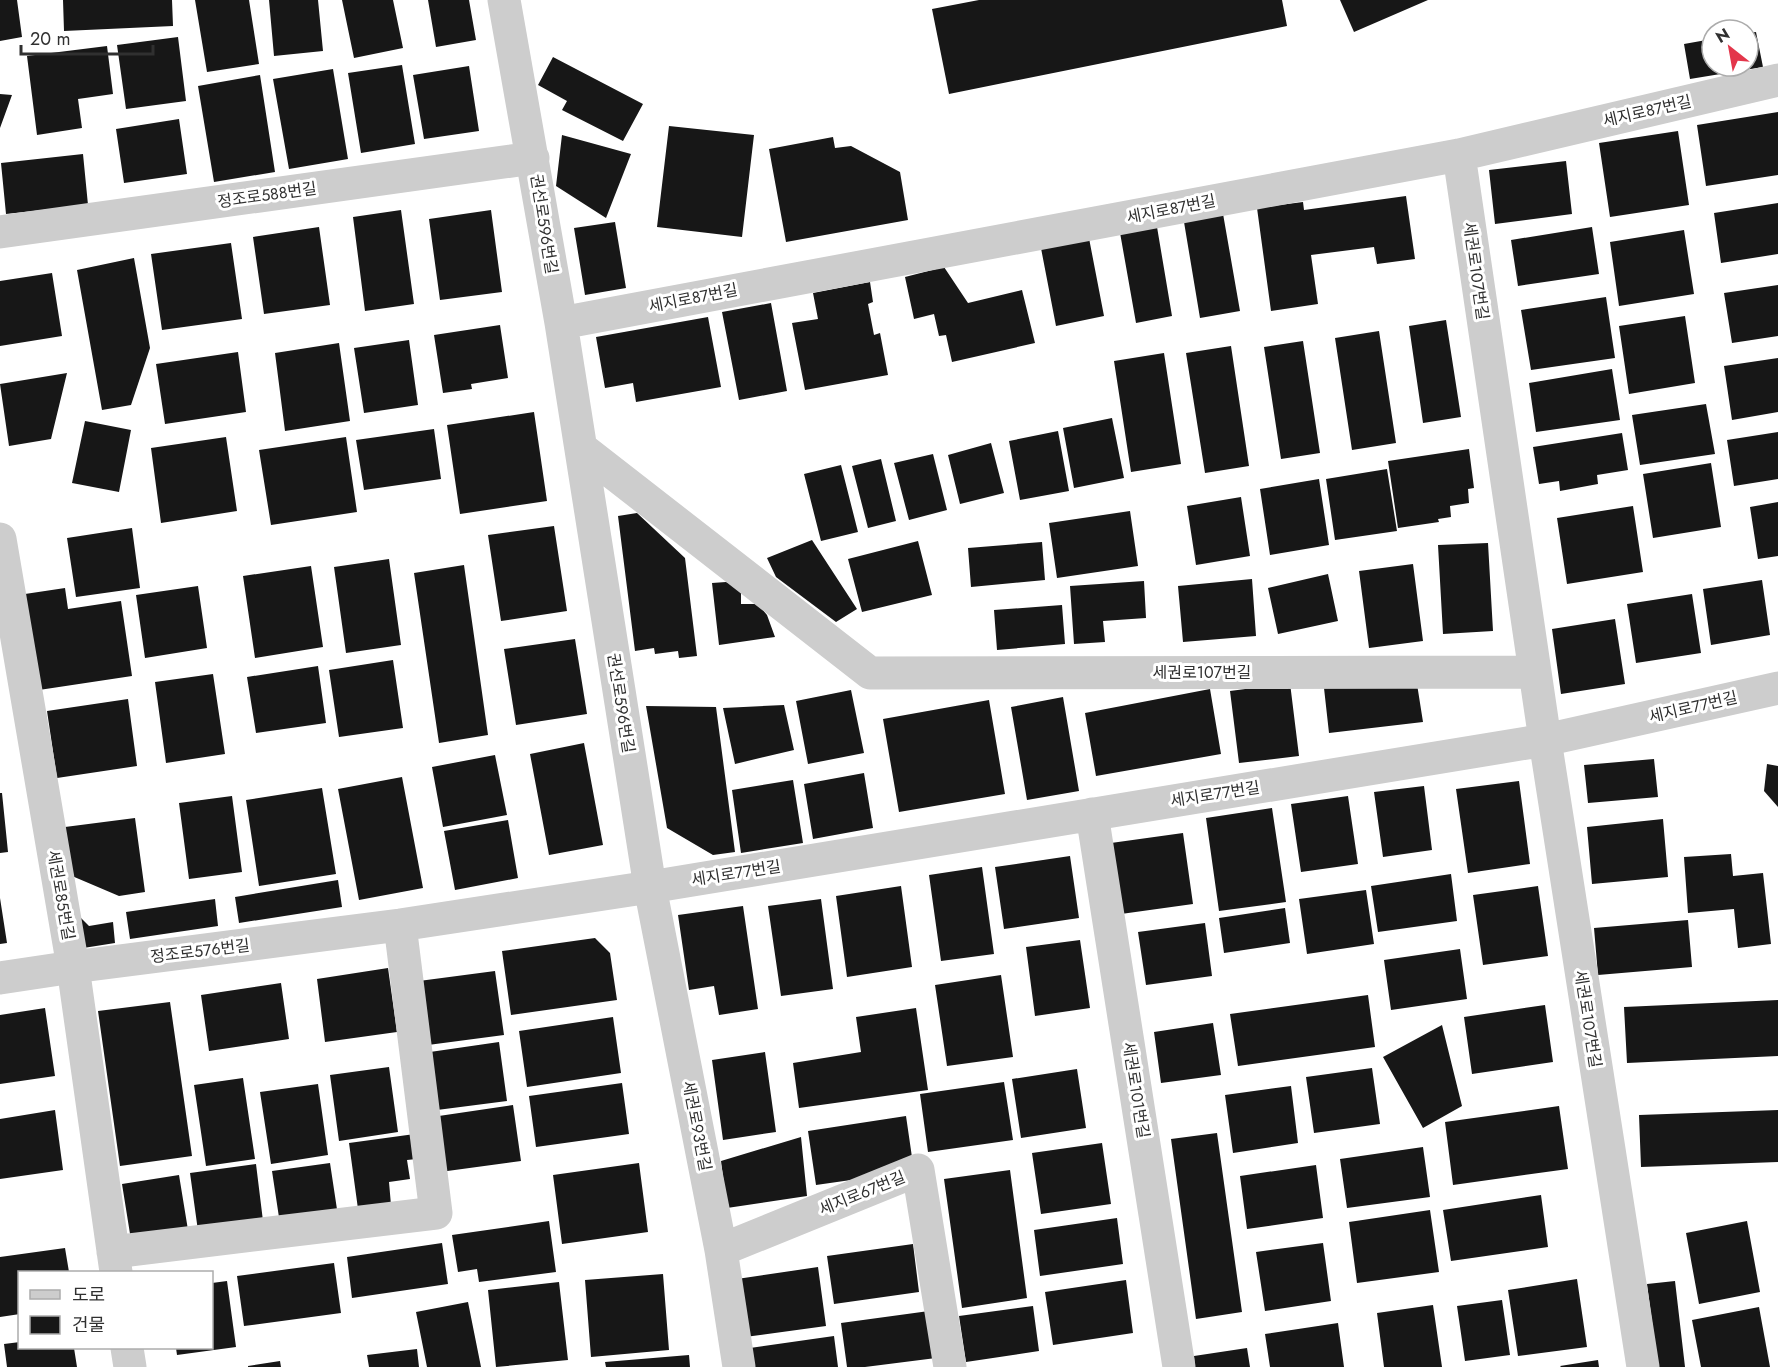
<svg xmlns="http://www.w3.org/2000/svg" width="1778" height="1367" font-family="Jost,'Noto Sans KR',sans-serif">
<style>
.building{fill:#171717}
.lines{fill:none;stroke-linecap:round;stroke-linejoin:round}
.minor{stroke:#cdcdcd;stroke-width:33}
.labels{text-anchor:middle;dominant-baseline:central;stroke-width:6;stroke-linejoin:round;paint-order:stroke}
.street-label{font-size:16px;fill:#303030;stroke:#fff}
</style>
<rect width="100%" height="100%" fill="#fff"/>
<path class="building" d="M0,0H17L22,37L0,41Z
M63,0H172L173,26L64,31Z
M195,0H249L259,64L207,72Z
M269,0H318L323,51L274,56Z
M342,0H393L403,48L354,58Z
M428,0H469L476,40L436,47Z
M979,0H1282L1287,26L949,94L932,9Z
M1340,0H1428L1354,32Z
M1756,32L1763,67L1690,79L1684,44L1712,39V66H1748V33Z
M178,37L186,101L126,109L117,45Z
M107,46L113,94L78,99L82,128L37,135L27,56Z
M553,57L643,104L623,141L562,110L567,101L538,85Z
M402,65L415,144L361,153L348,73Z
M469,66L479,131L424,139L413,75Z
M333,69L348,159L289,169L273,79Z
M260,75L275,172L214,182L198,86Z
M0,94L12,95L0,128Z
M1778,112V175L1706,186L1697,125Z
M179,119L187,174L124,183L116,129Z
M669,126L754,135L742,237L657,227Z
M1678,131L1689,205L1610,217L1599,143Z
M562,135L631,154L606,218L556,186Z
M833,137L835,148L851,146L900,172L908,220L786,242L769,149Z
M83,154L88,205L6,214L1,163Z
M1566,161L1572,214L1495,224L1489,170Z
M1406,196L1415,259L1377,264L1374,247L1311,255L1318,304L1271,311L1257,208L1303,202L1304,210Z
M1778,203V254L1721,263L1714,213Z
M1222,208L1240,311L1200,318L1183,216Z
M401,210L414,304L365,311L353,217Z
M491,210L502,292L440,300L429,219Z
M1156,221L1172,316L1136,323L1119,227Z
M615,222L626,288L585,295L574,228Z
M319,227L330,305L264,314L253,237Z
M1592,227L1599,274L1518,286L1511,240Z
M1684,230L1694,294L1619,306L1610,242Z
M1088,233L1104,316L1056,326L1040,243Z
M231,243L242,319L162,330L151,254Z
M134,258L150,348L131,405L102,410L77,270Z
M944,267L968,303L1022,290L1035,343L952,362L946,335L939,336L934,314L914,319L905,277Z
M52,273L62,336L0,346V281Z
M870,282L873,302L868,304L874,335L880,333L888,375L805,390L792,323L818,319L813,293Z
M1778,285V336L1732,343L1724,293Z
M1606,297L1615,358L1531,370L1521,310Z
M771,303L787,391L739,400L722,312Z
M1685,316L1695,383L1629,394L1619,326Z
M708,317L721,387L636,402L633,383L605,388L596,337Z
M1446,320L1461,417L1423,423L1409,326Z
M500,325L508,378L471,384L472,389L443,393L434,335Z
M1379,331L1396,443L1352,450L1335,338Z
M409,340L418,405L364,413L354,348Z
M1303,341L1320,453L1281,459L1264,347Z
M339,343L350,421L285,431L275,353Z
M1231,346L1249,466L1205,473L1186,353Z
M238,352L246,412L165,424L156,364Z
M1164,353L1181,464L1131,472L1114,361Z
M1778,358V412L1732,420L1724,366Z
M1612,369L1620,420L1536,432L1529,383Z
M67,373L51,439L9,446L0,384Z
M1706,404L1715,454L1640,465L1632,415Z
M534,412L547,501L460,514L447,425Z
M1112,418L1124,478L1074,488L1063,428Z
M85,421L131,430L119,492L72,483Z
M434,429L441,479L364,490L356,440Z
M1058,431L1069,491L1020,500L1009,441Z
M1778,432V479L1734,486L1727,440Z
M1622,433L1628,470L1597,475L1598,484L1560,491L1559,481L1539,484L1533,447Z
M226,437L237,511L161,523L151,448Z
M346,437L357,512L271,525L259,450Z
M991,443L1004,493L960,504L948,455Z
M1469,449L1474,488L1468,489L1469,503L1450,506L1451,517L1438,519L1439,522L1398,528L1388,461Z
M933,454L947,510L909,520L894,463Z
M881,459L896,521L868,528L852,466Z
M1711,463L1721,527L1653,538L1643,474Z
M841,465L858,532L821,541L804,474Z
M1387,469L1397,531L1335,540L1326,479Z
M1319,479L1329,545L1270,555L1260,489Z
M1241,497L1250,556L1196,565L1187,506Z
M1778,502V556L1758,559L1750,507Z
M1633,506L1643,572L1567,584L1557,518Z
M1130,511L1138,566L1057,578L1049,523Z
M637,513L685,558L697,656L679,658L678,651L655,654L654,648L635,651L618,516Z
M554,526L567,611L501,621L488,535Z
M132,528L140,588L76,597L67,538Z
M812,540L857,609L836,622L776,577L767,558Z
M918,541L932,595L862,612L848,559Z
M1042,542L1045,580L971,587L968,548Z
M1488,543L1493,631L1443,634L1438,545Z
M389,559L401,645L346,653L334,567Z
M1413,564L1423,641L1369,648L1359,571Z
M464,565L488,735L439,743L414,573Z
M311,566L323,647L255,658L243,576Z
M1328,574L1338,621L1278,634L1268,588Z
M1252,579L1256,636L1183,642L1178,586Z
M1762,580L1770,635L1711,645L1703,589Z
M1144,581L1146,618L1103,621L1105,642L1074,644L1070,586Z
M726,582L734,585L741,593V604H758L767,615L775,637L719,645L712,583Z
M198,586L207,648L145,658L136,595Z
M65,588L68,609L121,601L132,676L39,690L25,594Z
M1692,594L1701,653L1636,663L1627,604Z
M1062,605L1065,644L997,650L994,610Z
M1615,619L1625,684L1561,694L1552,629Z
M575,639L587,714L516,725L504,649Z
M393,660L403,728L339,737L329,670Z
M318,666L326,723L256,733L247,677Z
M213,674L225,754L166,763L155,682Z
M1323,679L1417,684L1423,722L1329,733Z
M1290,683L1299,756L1239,763L1230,691Z
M1210,689L1221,754L1096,776L1085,713Z
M851,690L864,753L808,764L796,701Z
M1063,697L1079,791L1027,800L1011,707Z
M128,699L137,766L57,778L47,711Z
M989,700L1005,794L899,812L883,719Z
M784,705L794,750L735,764L723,708Z
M646,706L716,707L735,852L713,855L667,828Z
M584,743L603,845L549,855L530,754Z
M495,755L507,815L443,827L432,767Z
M1654,759L1658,797L1588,803L1584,765Z
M1767,764L1778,766V807L1764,791Z
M864,773L873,828L813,839L804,784Z
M402,777L423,888L359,900L338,789Z
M793,780L803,843L741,853L732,790Z
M1519,781L1530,864L1468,873L1456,789Z
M1424,786L1432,850L1383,857L1374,792Z
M322,788L336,874L259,886L246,800Z
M0,793H2L8,852L0,853Z
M232,796L242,872L189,879L179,803Z
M1348,796L1358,864L1301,872L1291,804Z
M1272,808L1286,902L1219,911L1206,818Z
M135,818L145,892L119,896L72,876L65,827Z
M1663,819L1668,877L1592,884L1587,827Z
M508,820L518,878L455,890L444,831Z
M1183,833L1193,904L1121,914L1111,843Z
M1731,854L1733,876L1763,873L1771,944L1738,948L1734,909L1688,913L1684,857Z
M1070,856L1079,918L1004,929L995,867Z
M982,867L994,954L941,961L929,875Z
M1451,874L1457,921L1378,932L1371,886Z
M338,880L342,907L239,923L235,897Z
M901,886L912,967L847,977L836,896Z
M1538,886L1548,956L1483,965L1473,895Z
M1366,890L1374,944L1307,954L1299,899Z
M0,898L7,943L0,944Z
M215,899L218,926L130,939L126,912Z
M821,899L833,989L781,996L768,906Z
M69,906L89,926L113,922L115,943L77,949Z
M743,906L758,1009L719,1015L714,986L689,990L678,915Z
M1285,908L1290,943L1224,953L1219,918Z
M1688,920L1692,967L1598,975L1594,928Z
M1205,923L1212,976L1146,985L1138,932Z
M595,938L610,953L617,1000L511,1015L502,951Z
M1080,940L1090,1008L1035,1016L1026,947Z
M1460,949L1467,999L1391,1010L1384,960Z
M388,968L397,1032L325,1042L317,979Z
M495,971L504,1035L428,1045L419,981Z
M1001,975L1013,1057L947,1066L935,985Z
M281,983L289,1039L209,1051L201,995Z
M1368,995L1375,1047L1238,1066L1230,1014Z
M1778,1000V1056L1627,1063L1624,1007Z
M170,1002L192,1156L120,1166L98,1011Z
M1545,1005L1553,1062L1472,1074L1464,1017Z
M45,1008L55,1076L0,1084V1015Z
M916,1008L928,1090L799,1108L793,1063L861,1052L856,1017Z
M613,1017L621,1073L527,1087L519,1031Z
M1213,1023L1221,1075L1161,1083L1154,1032Z
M1442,1025L1462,1106L1423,1128L1383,1057Z
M499,1042L507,1101L437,1110L430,1052Z
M765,1052L776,1132L723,1140L712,1060Z
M389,1067L398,1132L339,1141L330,1075Z
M1372,1068L1380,1124L1314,1133L1306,1077Z
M1077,1069L1086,1128L1021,1138L1012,1079Z
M243,1078L255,1159L206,1166L194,1085Z
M1004,1082L1013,1140L928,1152L920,1094Z
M622,1083L629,1134L536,1147L529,1096Z
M318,1084L328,1155L271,1164L260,1092Z
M1291,1086L1298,1143L1233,1153L1225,1095Z
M513,1105L521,1161L440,1172L432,1117Z
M1559,1106L1568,1169L1453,1185L1445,1122Z
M55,1110L63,1170L0,1179V1119Z
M1778,1110V1162L1641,1167L1639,1115Z
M906,1116L914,1171L816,1185L808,1131Z
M422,1133L426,1158L407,1160L410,1179L389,1182L391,1205L358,1209L349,1143Z
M1217,1133L1242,1312L1196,1319L1171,1139Z
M801,1137L807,1196L727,1208L721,1161Z
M1102,1143L1111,1204L1041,1214L1032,1153Z
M1423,1147L1430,1197L1347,1208L1340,1159Z
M330,1163L338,1216L280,1224L272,1171Z
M639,1163L648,1232L562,1244L553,1175Z
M256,1164L263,1221L198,1231L190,1173Z
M1316,1165L1323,1218L1247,1229L1240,1176Z
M1010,1170L1027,1298L962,1308L944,1179Z
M179,1175L188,1230L131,1240L122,1184Z
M1541,1195L1548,1247L1451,1261L1443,1210Z
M1430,1210L1439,1272L1357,1283L1349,1222Z
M1117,1218L1123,1264L1040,1276L1034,1230Z
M549,1221L556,1272L479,1282L477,1269L458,1272L452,1235Z
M1747,1221L1760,1292L1699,1304L1686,1233Z
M442,1243L448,1284L352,1298L347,1257Z
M1323,1243L1331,1301L1265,1311L1256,1252Z
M913,1244L919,1292L834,1304L827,1256Z
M65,1248L69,1272H20V1314L0,1317V1257Z
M334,1263L341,1313L244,1326L237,1276Z
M818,1267L826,1326L745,1337L737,1279Z
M663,1274L669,1350L591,1357L585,1280Z
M1577,1279L1587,1347L1518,1356L1508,1290Z
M1126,1280L1133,1333L1053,1345L1045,1292Z
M227,1281L236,1347L177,1355L176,1348H212V1283Z
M1675,1281L1685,1367H1658L1647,1284Z
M559,1282L568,1360L496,1367L488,1290Z
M1502,1300L1510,1355L1465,1361L1457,1306Z
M468,1302L481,1367H427L416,1312Z
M1433,1305L1442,1367H1384L1377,1313Z
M1033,1306L1039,1351L966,1362L959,1316Z
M1759,1307L1770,1367H1701L1692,1320Z
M929,1311L936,1358L865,1367H847L841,1323Z
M1338,1323L1344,1367H1270L1265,1334Z
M834,1336L838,1367H753L750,1348Z
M20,1342V1348H74L77,1367H7L4,1344Z
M1247,1348L1250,1367H1195L1194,1356Z
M417,1349L419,1367H369L367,1355Z
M689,1355L690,1367H606L605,1362Z
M1598,1360L1599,1367H1561L1560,1366Z
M280,1361L281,1367H248V1366Z"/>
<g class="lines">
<path class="minor" d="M504,0L561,323L650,887L721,1250L739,1367
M1459,155L1545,740L1643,1367
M0,232L533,158
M561,323L1459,155L1778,80
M581,448L870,673L1535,672
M0,539L73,967L116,1272
M1092,814L1179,1367
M0,978L73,967L400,925L650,887L1545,740L1778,688
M721,1250L918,1170L950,1367
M113,1252L436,1213L400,925
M127,1348L130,1367"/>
</g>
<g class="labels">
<g class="street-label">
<text transform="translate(1647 111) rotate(-13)">세지로87번길</text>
<text transform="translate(267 195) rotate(-8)">정조로588번길</text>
<text transform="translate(1171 209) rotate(-11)">세지로87번길</text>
<text transform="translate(544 224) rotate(81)">권선로596번길</text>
<text transform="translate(1476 271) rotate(82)">세권로107번길</text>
<text transform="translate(693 298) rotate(-11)">세지로87번길</text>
<text x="1202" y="672">세권로107번길</text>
<text transform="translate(621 703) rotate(81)">권선로596번길</text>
<text transform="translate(1693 707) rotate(-13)">세지로77번길</text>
<text transform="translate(1215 794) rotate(-9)">세지로77번길</text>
<text transform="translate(736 873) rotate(-9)">세지로77번길</text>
<text transform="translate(61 895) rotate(80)">세권로85번길</text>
<text transform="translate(200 951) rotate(-7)">정조로576번길</text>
<text transform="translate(1588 1019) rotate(81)">세권로107번길</text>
<text transform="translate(1136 1090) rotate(81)">세권로101번길</text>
<text transform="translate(697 1126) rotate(79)">세권로93번길</text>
<text transform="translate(862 1193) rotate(-22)">세지로67번길</text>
</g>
</g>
<rect x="18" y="1271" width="195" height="78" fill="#ffffff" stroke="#acacac" stroke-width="1.5"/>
<rect x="30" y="1290" width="30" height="9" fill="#cdcdcd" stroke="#acacac" stroke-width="1.5"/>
<text x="72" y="1301" font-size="18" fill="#303030">도로</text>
<rect x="30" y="1316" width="30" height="18" fill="#171717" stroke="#acacac" stroke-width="1.5"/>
<text x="72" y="1331" font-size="18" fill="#303030">건물</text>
<g transform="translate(1730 48) rotate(329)"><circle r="28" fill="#ffffff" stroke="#acacac" stroke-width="1.5"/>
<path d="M0-4.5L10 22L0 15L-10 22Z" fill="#e3364b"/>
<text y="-9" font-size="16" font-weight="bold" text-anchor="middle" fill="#303030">N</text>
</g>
<path d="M21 45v9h132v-9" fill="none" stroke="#303030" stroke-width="3"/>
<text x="30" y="45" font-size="18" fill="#303030" stroke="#ffffff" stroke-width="4.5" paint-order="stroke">20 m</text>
</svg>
